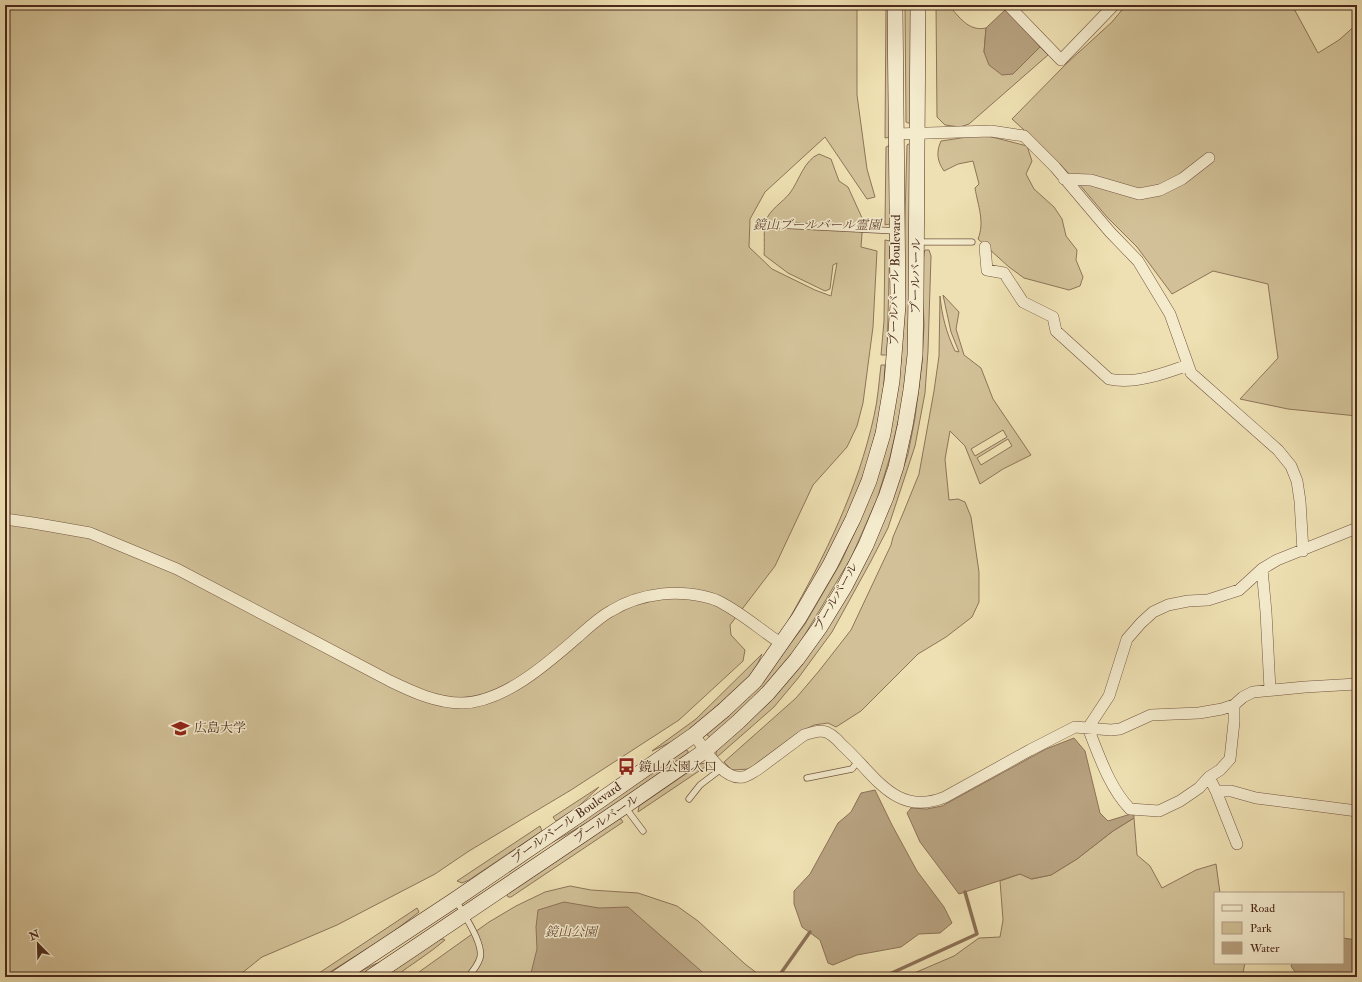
<svg xmlns="http://www.w3.org/2000/svg" width="1362" height="982" font-family="'IM FELL Double Pica','Noto Serif JP',serif">
<style>
.green{fill:#d2c198;stroke:#8e745a;fill-rule:evenodd}
.water{fill:#b7a17f;stroke:#8c7157}
.lines{fill:none;stroke-linecap:round;stroke-linejoin:round}
.stream{stroke:#8c7157;stroke-width:3.5}
.lane-casing{stroke:#745641;stroke-width:7}
.street-casing{stroke:#745641;stroke-width:12}
.secondary-casing{stroke:#4b281b;stroke-width:16}
.lane{stroke:#f4ebcd;stroke-width:5.5}
.street{stroke:#f4ebcd;stroke-width:11}
.secondary{stroke:#f4ebcd;stroke-width:15}
.labels{text-anchor:middle;dominant-baseline:central;stroke-width:3;stroke-linejoin:round;paint-order:stroke}
.park-label{font-size:13px;font-style:italic;fill:#664734;stroke:#f4ebcd}
.street-label{font-size:13px;fill:#4b281b;stroke:#f4ebcd}
.poi-label{font-size:13px;fill:#4b281b;stroke:#f4ebcd;text-anchor:start}
</style>
<rect width="100%" height="100%" fill="#eee0b2"/>
<filter id="stains"><feTurbulence type="fractalNoise" baseFrequency=".005" numOctaves="4"/><feColorMatrix values="0 0 0 0 .2 0 0 0 0 .09 0 0 0 0 .02 0 0 0 .5 -.17"/></filter>
<radialGradient id="worn" r=".72"><stop offset=".6" stop-color="#630" stop-opacity="0"/><stop offset="1" stop-color="#630" stop-opacity=".3"/></radialGradient>
<path class="green" d="M5,5H857V95L867,169L875,197L867,199L825,137L765,192L750,219L749,247L772,269L815,290L831,296L837,263L833,265L830,289L825,291L788,273L764,255C765,247 763,228 766,221C769,210 783,202 790,193C799,181 804,160 819,154L831,159L839,181L848,187L863,220L861,247L877,251L873,327L863,403L857,426L847,447L813,485L775,566L730,625L731,635L745,650L743,661L679,720L571,790L469,851L435,874L337,925L262,957L237,977H5Z
M886,5H892L891,137L885,138Z
M905,5H913L911,123H908L906,122Z
M936,5H948C959,16 968,32 986,28L984,52L1013,74L1040,47L1048,55L969,124L960,127L945,125L937,117Z
M1126,5H1292L1318,53L1339,40L1357,24V416L1288,409L1240,399L1278,358L1268,284L1213,271L1172,294L1137,247L1107,217L1079,184L1046,150L1012,119L1067,63L1112,22Z
M981,135L992,137L1027,146L1032,161L1026,174L1034,189L1054,207L1062,219L1066,236L1077,250L1076,260L1083,277L1080,286L1069,290L1024,278L1009,267L978,239C985,222 978,206 975,188L979,184L973,161L958,164L944,171C937,161 936,152 941,141Z
M908,144L911,145L908,361L903,400L890,457L877,499L851,558L795,651L770,683L741,711L710,737L707,735V733L771,670L805,624L841,562L859,523L880,470L891,423L901,361L907,145Z
M890,145V224L885,225L886,147Z
M885,240L890,241L887,355H881L884,321Z
M925,250H929L931,256L928,351L925,393L915,446L888,528L871,561L832,632L799,677L774,707L717,757L716,753L717,749L770,702L794,672L897,486L908,454L915,418L922,363L924,325L922,274L924,253Z
M943,295L959,312L956,329L964,355L981,368L993,399L1031,455L1003,469L980,484L965,446L950,431L945,459L949,500L958,499L965,502L971,517L979,572V602L972,617L946,637L918,654L861,711L836,727L828,723L814,725L796,734L749,769L732,770L724,762L796,698L819,671L851,630L891,545L893,537L904,511L919,474L934,391L939,356L940,296C942,316 946,332 955,351L959,352L951,332ZM1003,430L1007,437L975,456L971,449ZM1008,439L1012,446L981,465L977,458Z
M881,365H885L883,396L877,427L867,465L845,522L795,616L788,621C825,556 858,489 874,416C878,399 879,381 881,365Z
M762,654L758,663L750,675L691,730L671,742L652,751L696,719Z
M686,750L688,751V753L592,820L553,842L546,844Z
M705,763L708,765L638,812L639,806L700,764Z
M599,787L578,807L556,821L553,817Z
M1134,818L1137,855L1150,866L1162,888L1196,870L1216,864L1220,893H1215V963H1245L1242,977H905L954,956L979,938L1000,937L1003,920L1000,881L1020,874L1032,879L1051,875L1077,859L1113,831Z
M618,819H621L623,822L511,897H508L507,895L514,888Z
M540,826L542,831L469,880L462,883L457,881Z
M570,886L591,890L638,893L677,906L698,921L745,964L762,977H412L489,922L516,906L545,892Z
M417,908L419,912L389,935L322,977H313Z
M441,939H443L445,940C429,954 411,964 395,977H387C402,961 423,950 441,939Z
M380,962L359,977H349L373,965Z"/>
<path class="water" d="M1006,9L1040,47L1013,74L1002,75L989,65L984,52L986,28Z
M1074,738L1085,751L1100,813L1108,821L1134,813V818L1113,831L1077,859L1051,875L1031,879L1020,874L959,894L920,842L907,813L911,808L927,809L942,806L1046,749Z
M875,790L892,825L917,871L944,907L952,923L940,933L919,934L901,947L857,955L833,965L828,963L820,940L802,927L794,904V891L810,874L838,823L851,812L861,793Z
M564,902L599,908L628,907L708,977H530L537,949L536,927L538,910Z
M1343,938L1357,940V971L1354,977H1303L1295,972L1291,966L1292,963H1343Z"/>
<g class="lines">
<path class="stream" d="M782,977L781,973L810,932
M883,977L977,934L965,892"/>
<defs>
<path id="lane" d="M778,225L897,231
M917,242H972
M807,778L852,769L858,761
M689,799L700,785L721,769
M625,807L643,831
M456,900C463,914 484,943 480,958C478,965 473,971 468,977"/>
<path id="street" d="M1008,5L1061,60L1114,5
M897,134L991,131L1024,136L1055,167L1110,232L1138,261L1170,314L1191,373L1278,450L1291,466L1297,481L1300,501L1303,551
M1064,179L1091,180L1139,194L1160,190L1182,179L1209,158
M985,247L987,270L1004,273L1023,302L1053,317L1056,331L1109,379C1133,385 1166,373 1188,365
M5,519L33,523L90,533L177,569L390,681C413,692 436,703 462,703C505,702 549,662 580,635C590,626 600,617 611,611C627,601 644,596 662,594C679,592 700,594 716,600C740,611 760,630 782,644
M1357,528L1277,560L1262,569L1239,590L1208,600L1188,601L1168,605L1153,612L1141,623L1127,639L1109,696L1088,728C1099,755 1109,787 1130,809L1159,811L1180,801L1199,788L1209,777L1220,770L1230,759L1234,722V705L1243,697L1253,692L1305,687L1357,684
M1262,569L1266,612L1270,690
M694,735C704,748 723,781 743,777C748,776 753,772 757,770L804,735C810,733 816,731 822,731C830,732 837,739 842,745C874,773 895,818 945,797L1030,750L1075,727L1111,730L1120,729L1151,715L1199,713L1222,709L1234,705
M1209,777L1216,791H1231L1256,798L1357,811
M1216,791L1237,844"/>
<path id="secondary" d="M338,977L456,899L582,813L694,735L724,710L755,681L799,618L830,565L853,519L869,481L883,434L892,381L898,305L895,5
M371,977L625,806L706,750L738,722L768,693L797,659L820,627L845,586L866,545L886,497L896,467L905,426L911,390L915,355L916,298L918,5"/>
</defs>
<use href="#lane" class="lane-casing"/>
<use href="#street" class="street-casing"/>
<use href="#secondary" class="secondary-casing"/>
<use href="#lane" class="lane"/>
<use href="#street" class="street"/>
<use href="#secondary" class="secondary"/>
</g>
<defs>
<symbol id="university-bare" viewBox="-9 -9 18 18"><path d="M0-5L7-2L0 1L-7-2ZM-4 1L0 2.5L4 1V4Q0 6-4 4Z" fill="#8f2418" stroke="#f4ebcd" stroke-width="2.5" paint-order="stroke"/></symbol>
<symbol id="bus-bare" viewBox="-9 -9 18 18"><path d="M-5-6H5V4H4V6H2V4H-2V6H-4V4H-5ZM-3.5-4V0h7V-4ZM-3.5 1.2v1.5H-2V1.2ZM2 1.2v1.5H3.5V1.2Z" fill="#8f2418" stroke="#f4ebcd" stroke-width="2.5" paint-order="stroke"/></symbol>
</defs>
<g fill-rule="evenodd">
<use href="#university-bare" x="168" y="716" width="25" height="25"/>
<use href="#bus-bare" x="614" y="754" width="25" height="25"/>
</g>
<g class="labels">
<g class="park-label">
<text x="817" y="225">鏡山ブールバール霊園</text>
<text x="571" y="932">鏡山公園</text>
</g>
<g class="street-label">
<text transform="translate(916 276) rotate(-89)">ブールバール</text>
<text transform="translate(895 280) rotate(-89)">ブールバール Boulevard</text>
<text transform="translate(836 597) rotate(-60)">ブールバール</text>
<text transform="translate(606 819) rotate(-34)">ブールバール</text>
<text transform="translate(566 823) rotate(-35)">ブールバール Boulevard</text>
</g>
<g class="poi-label">
<text x="194" y="728">広島大学</text>
<text x="639" y="767">鏡山公園入口</text>
</g>
</g>
<rect width="1362" height="982" fill="none" stroke="#eee0b2" stroke-width="20"/>
<rect x="6" y="6" width="1350" height="970" fill="none" stroke="#4b281b" stroke-width="2"/>
<rect x="10" y="10" width="1342" height="962" fill="none" stroke="#4b281b"/>
<rect x="1214" y="892" width="130" height="72" fill="#f4ebcd" stroke="#b09d86"/>
<rect x="1222" y="905" width="20" height="6" fill="#f4ebcd" stroke="#b09d86"/>
<text x="1250" y="912" font-size="12" fill="#4b281b">Road</text>
<rect x="1222" y="922" width="20" height="12" fill="#d2c198" stroke="#b09d86"/>
<text x="1250" y="932" font-size="12" fill="#4b281b">Park</text>
<rect x="1222" y="942" width="20" height="12" fill="#b7a17f" stroke="#b09d86"/>
<text x="1250" y="952" font-size="12" fill="#4b281b">Water</text>
<g transform="translate(38 944) rotate(337)" stroke="#f4ebcd" stroke-width="3" paint-order="stroke">
<path d="M0-3L7 15L0 10L-7 15Z" fill="#4b281b"/>
<text y="-6" font-size="11" font-weight="bold" text-anchor="middle" fill="#4b281b">N</text>
</g>
<rect width="100%" height="100%" filter="url(#stains)"/>
<rect width="100%" height="100%" fill="url(#worn)"/>
</svg>
